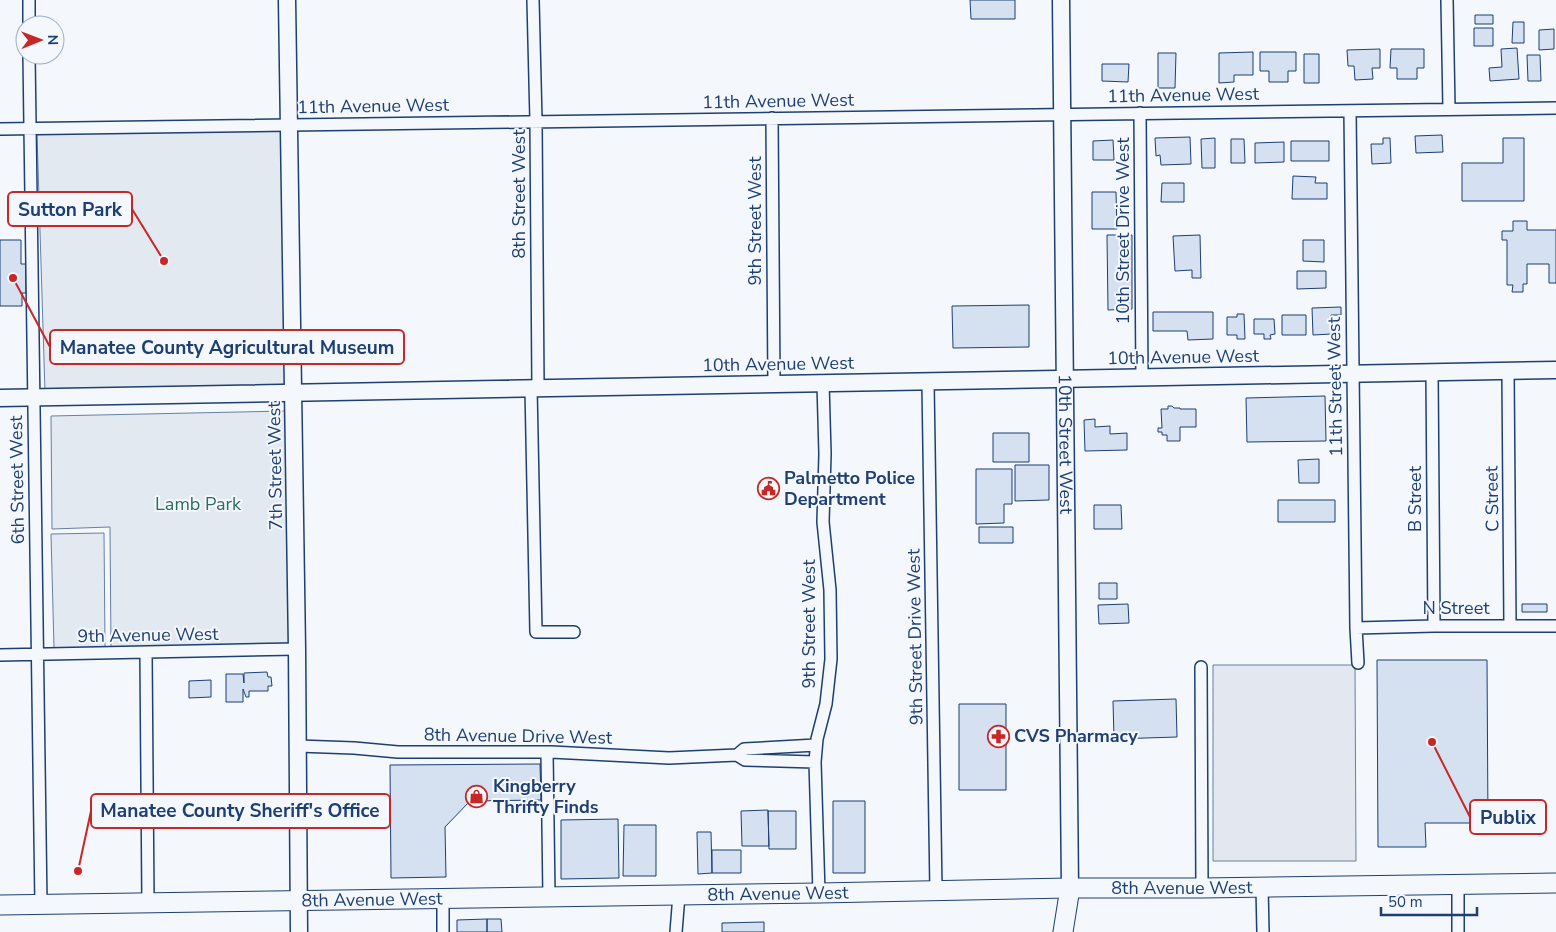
<svg xmlns="http://www.w3.org/2000/svg" width="1556" height="932" font-family="'Nunito Sans',sans-serif">
<style>
.green{fill:#e3e9f0;stroke:#687fa3}
.parking{fill:#e3e8f0;stroke:#687fa3}
.building{fill:#d5e0f0;stroke:#1d3f73}
.lines{fill:none;stroke-linecap:round;stroke-linejoin:round}
.street-casing{stroke:#1d3f73;stroke-width:14}
.secondary-casing{stroke:#1d3f73;stroke-width:19}
.primary-casing{stroke:#1d3f73;stroke-width:21}
.street{stroke:#f4f7fb;stroke-width:11}
.secondary{stroke:#f4f7fb;stroke-width:16}
.primary{stroke:#f4f7fb;stroke-width:19}
.labels{text-anchor:middle;dominant-baseline:central;stroke-width:4;stroke-linejoin:round;paint-order:stroke}
.street-label{font-size:18px;fill:#1d3f73;stroke:#f4f7fb}
.poi-label{font-size:18px;font-weight:bold;fill:#1d3f73;stroke:#f4f7fb;text-anchor:start}
.park-label{font-size:18px;fill:#2c6c60;stroke:#f4f7fb}
.leader{fill:none;stroke:#c62828;stroke-width:2}
.callout-dot{fill:#c62828;stroke:#f4f7fb;stroke-width:2}
.callout{fill:#f4f7fb;stroke:#c62828;stroke-width:2}
.callout-label{font-size:19px;text-anchor:middle;font-weight:bold;fill:#1d3f73}
</style>
<rect width="100%" height="100%" fill="#f4f7fb"/>
<path class="green" d="M284,129L289,388L45,392L37,134Z
M286,411L293,646L111,647L110,527L52,529L51,416Z
M104,533L105,647L54,648L51,534Z"/>
<path class="parking" d="M1213,665H1355L1356,861H1213Z"/>
<path class="building" d="M970,0H1015V19H971Z
M1475,15H1493V24H1475Z
M1513,22H1524V43H1512Z
M1474,28H1493V46H1474Z
M1554,29V49L1539,50V30Z
M1517,48L1519,79L1490,81L1489,68L1502,67L1501,49Z
M1380,49V68H1372L1373,79L1355,80L1354,66H1348L1347,50Z
M1391,49H1424V68H1417V79H1397V68H1390Z
M1253,52V75H1234V82L1219,83V53Z
M1260,52H1296V71H1288V82H1269V71H1260Z
M1158,53H1176L1175,88H1158Z
M1304,54H1319V83H1304Z
M1527,55H1540L1541,81H1528Z
M1102,64H1129L1128,82L1102,81Z
M1442,135L1443,152L1416,153L1415,136Z
M1190,137L1191,164L1161,165L1160,155L1156,156L1155,138Z
M1215,138V168H1202L1201,139Z
M1383,138H1390L1391,163L1372,164L1371,144H1383Z
M1503,138H1524V201H1462V163H1503Z
M1231,139H1244L1245,163H1231Z
M1113,140L1114,160H1093V141Z
M1291,141H1329V161H1291Z
M1284,142V162L1255,163V143Z
M1293,176L1316,177L1315,183H1327V199H1292Z
M1162,183H1184V202H1161Z
M1092,192H1116L1117,229H1092Z
M1513,221H1527V230H1556V283H1549V264H1527V284H1523V292H1512L1513,285H1507V240H1502V231H1513Z
M1107,235H1132V309L1108,310Z
M1200,235L1201,278H1192V270L1175,271L1173,236Z
M0,240H21V264H26V293H22V306H0Z
M1303,240H1324V262L1303,261Z
M1297,271H1326V288L1297,289Z
M1029,305V347L953,348L952,306Z
M1341,307V315H1331L1332,334L1313,335L1312,308Z
M1153,312H1213V339L1188,340L1187,331H1153Z
M1237,314H1244L1245,339H1237V335H1227V317H1237Z
M1282,315H1306V335H1282Z
M1254,319H1274L1275,334L1270,335L1271,339H1264V334H1254Z
M1325,396L1326,441L1247,442L1246,398Z
M1168,406H1172L1174,408H1180V409H1196V427H1180V441H1167V435H1162V432H1158V428H1162L1161,409H1168Z
M1095,419V427L1110,426V434L1127,433V450L1085,451L1084,420Z
M993,433H1029V462H993Z
M1319,459V483H1299L1298,460Z
M1015,465H1049V500L1015,501Z
M976,469H1012V504H1004V523L976,524Z
M1278,500H1335V522H1278Z
M1094,505H1121L1122,529H1094Z
M979,527H1013V543H979Z
M1099,583H1117V599H1099Z
M1128,604L1129,623L1099,624L1098,605Z
M1522,604H1547V612H1522Z
M1377,660H1487L1488,823H1425L1426,847H1378Z
M267,672L268,677H271L272,686H268V691H249V697H246L243,689V702H226V674H243L244,683V673Z
M211,680V697L189,698V681Z
M1176,699L1177,737L1114,739L1113,701Z
M959,704H1006V790H959Z
M540,764L541,800L470,801L445,827L446,877L391,878L390,765Z
M833,801H865V873H833Z
M768,810L769,846H742L741,811Z
M768,811H796V849H769Z
M618,819L619,878L561,879V820Z
M624,825H656V876H623Z
M697,832H711L712,873L698,874Z
M712,850H741V873H712Z
M487,919V932H457V920Z
M487,919H501L502,932H487Z
M764,922V932H722V923Z"/>
<g class="lines">
<defs>
<path id="street" d="M29,0V25
M533,0L536,121L538,388
M1447,0L1449,109
M29,55L41,905
M1350,111L1356,628L1358,663
M1140,113L1142,379
M772,118L774,384
M0,129L1556,108
M1508,371L1510,626
M1432,372L1434,626
M928,383L936,891
M531,388L536,632H574
M1356,628L1434,626H1556
M146,653L148,903
M0,655L297,649
M1201,667L1202,888
M298,746L354,748L398,752H551L669,758L737,755L745,760L815,762
M547,752L549,897
M737,755L744,749L816,745
M1458,885V932
M1262,887L1263,932
M819,893L815,762L817,739L826,704L831,659L830,590L823,522L825,454L823,383
M443,899V932
M676,932L679,895"/>
<g id="secondary">
<path d="M287,0L297,649L299,932"/>
<path id="s1" d="M1061,0L1070,888"/>
<path d="M0,398L1556,370"/>
</g>
<g id="primary">
<path id="s2" d="M0,905L819,893L1070,888H1202L1556,883"/>
<path d="M1063,932L1070,888"/>
</g>
</defs>
<use href="#street" class="street-casing"/>
<use href="#secondary" class="secondary-casing"/>
<use href="#primary" class="primary-casing"/>
<use href="#street" class="street"/>
<use href="#secondary" class="secondary"/>
<use href="#primary" class="primary"/>
</g>
<defs>
<symbol id="civic-ring" viewBox="-11 -11 22 22"><circle r="9.5" fill="#f4f7fb" stroke="#c62828" stroke-width="1.5"/><path d="M-.6-6.5H3V-4.5H.6V-3L4-1V1h2V6H-6V1h2V-1L-.6-3ZM-1.2 2.5V6h2.4V2.5Z" fill="#c62828"/></symbol>
<symbol id="pharmacy-ring" viewBox="-11 -11 22 22"><circle r="9.5" fill="#f4f7fb" stroke="#c62828" stroke-width="1.5"/><path d="M-2-6h4v4h4v4h-4v4h-4v-4h-4v-4h4Z" fill="#c62828"/></symbol>
<symbol id="shop-ring" viewBox="-11 -11 22 22"><circle r="9.5" fill="#f4f7fb" stroke="#c62828" stroke-width="1.5"/><path d="M-5-2.5h2.3a2.7 3.5 0 0 1 5.4 0H5L5.5 6h-11ZM-1.5-2.5h3a1.5 2.3 0 0 0-3 0Z" fill="#c62828"/></symbol>
</defs>
<g fill-rule="evenodd">
<use href="#civic-ring" x="756" y="476" width="25" height="25"/>
<use href="#pharmacy-ring" x="986" y="724" width="25" height="25"/>
<use href="#shop-ring" x="464" y="784" width="25" height="25"/>
</g>
<g class="labels">
<g class="street-label">
<text transform="translate(1183 95) rotate(-1)">11th Avenue West</text>
<text transform="translate(778 101) rotate(-1)">11th Avenue West</text>
<text transform="translate(373 106) rotate(-1)">11th Avenue West</text>
<text transform="translate(519 194) rotate(-90)">8th Street West</text>
<text transform="translate(755 221) rotate(-90)">9th Street West</text>
<text transform="translate(1123 231) rotate(-90)">10th Street Drive West</text>
<text transform="translate(1183 357) rotate(-1)">10th Avenue West</text>
<text transform="translate(778 364) rotate(-1)">10th Avenue West</text>
<text transform="translate(1335 387) rotate(-91)">11th Street West</text>
<text stroke="none"><textPath href="#s1" startOffset="444">10th Street West</textPath></text>
<text transform="translate(275 466) rotate(-91)">7th Street West</text>
<text transform="translate(17 480) rotate(-91)">6th Street West</text>
<text transform="translate(1415 499) rotate(-90)">B Street</text>
<text transform="translate(1492 499) rotate(-91)">C Street</text>
<text x="1456" y="608">N Street</text>
<text transform="translate(809 624) rotate(-90)">9th Street West</text>
<text transform="translate(148 635) rotate(-1)">9th Avenue West</text>
<text transform="translate(915 637) rotate(-91)">9th Street Drive West</text>
<text transform="translate(518 736) rotate(1)">8th Avenue Drive West</text>
<text stroke="none"><textPath href="#s2" startOffset="1182">8th Avenue West</textPath></text>
<text stroke="none"><textPath href="#s2" startOffset="778">8th Avenue West</textPath></text>
<text stroke="none"><textPath href="#s2" startOffset="372">8th Avenue West</textPath></text>
</g>
<g class="poi-label">
<text x="784" y="478">Palmetto Police<tspan x="784" dy="21">Department</tspan></text>
<text x="1014" y="736">CVS Pharmacy</text>
<text x="493" y="786">Kingberry<tspan x="493" dy="21">Thrifty Finds</tspan></text>
</g>
<g class="park-label">
<text x="198" y="504">Lamb Park</text>
</g>
</g>
<path class="leader" d="M164 261L132 209M13 278L50 347M78 871L91 811M1432 742L1470 817"/>
<g class="callout-dot">
<circle cx="164" cy="261" r="5"/>
<circle cx="13" cy="278" r="5"/>
<circle cx="78" cy="871" r="5"/>
<circle cx="1432" cy="742" r="5"/>
</g>
<g class="callout">
<rect x="8" y="192" width="124" height="34" rx="5"/>
<rect x="50" y="330" width="354" height="34" rx="5"/>
<rect x="91" y="794" width="299" height="34" rx="5"/>
<rect x="1470" y="800" width="76" height="34" rx="5"/>
</g>
<g class="callout-label">
<text x="70" y="216">Sutton Park</text>
<text x="227" y="354">Manatee County Agricultural Museum</text>
<text x="240" y="817">Manatee County Sheriff's Office</text>
<text x="1508" y="824">Publix</text>
</g>
<g transform="translate(40 40) rotate(89)"><circle r="24" fill="#f4f7fb" stroke="#9eadc5"/>
<path d="M0-4L9 19L0 12L-9 19Z" fill="#c62828"/>
<text y="-8" font-size="14" font-weight="bold" text-anchor="middle" fill="#1d3f73">N</text>
</g>
<path d="M1381 907v8h96v-8" fill="none" stroke="#1d3f73" stroke-width="2.5"/>
<text x="1388" y="907" font-size="15" fill="#1d3f73" stroke="#f4f7fb" stroke-width="4" paint-order="stroke">50 m</text>
</svg>
